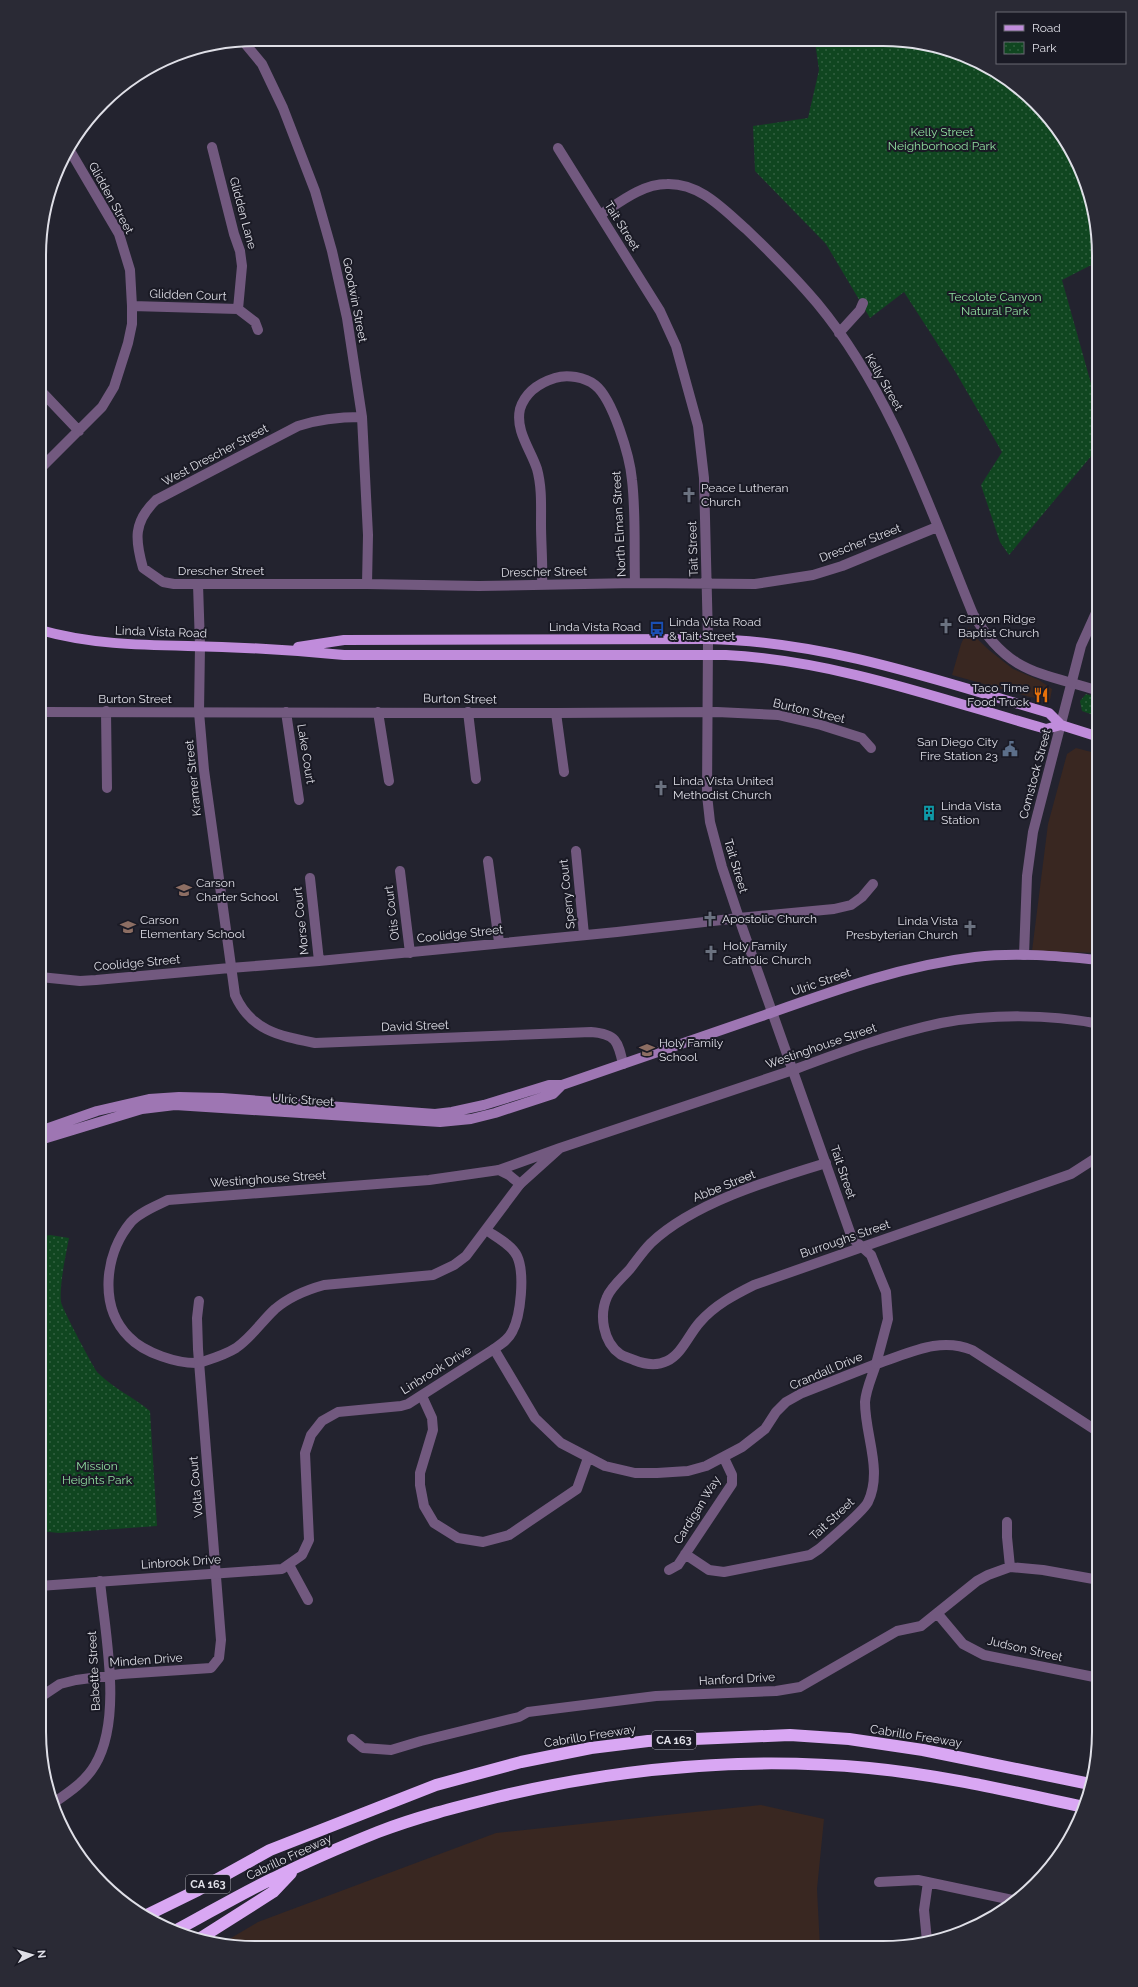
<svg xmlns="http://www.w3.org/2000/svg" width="1138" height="1987" font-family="Raleway,sans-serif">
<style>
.commercial{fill:#392721}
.park{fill:url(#park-dots)}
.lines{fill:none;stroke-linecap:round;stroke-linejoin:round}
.minor{stroke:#72597f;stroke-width:10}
.tertiary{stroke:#72597f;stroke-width:10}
.secondary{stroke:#9e76b3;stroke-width:10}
.primary{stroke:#c08cdb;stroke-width:10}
.motorway{stroke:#d9a7f3;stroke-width:12}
.labels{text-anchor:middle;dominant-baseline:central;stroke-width:4;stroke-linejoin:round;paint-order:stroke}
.shield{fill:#1a1a25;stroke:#a4a4ad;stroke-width:1}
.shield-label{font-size:11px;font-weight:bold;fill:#dfdfe7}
.park-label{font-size:12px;fill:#91dfa0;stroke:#1a1a25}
.street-label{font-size:12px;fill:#dfdfe7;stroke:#1a1a25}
.poi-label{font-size:12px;fill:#dfdfe7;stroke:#1a1a25;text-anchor:start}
.rim{fill:none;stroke:#dfdfe7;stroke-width:2}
</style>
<defs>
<pattern id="park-dots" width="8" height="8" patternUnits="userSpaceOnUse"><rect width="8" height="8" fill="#104620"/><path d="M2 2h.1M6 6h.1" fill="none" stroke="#326040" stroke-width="1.8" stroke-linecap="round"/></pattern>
</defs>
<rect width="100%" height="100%" fill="#23232f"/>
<path class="commercial" d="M969,627L970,632L989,650L1013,669L1039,680L1052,689L1050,700L1030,697L952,675L961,644Z
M1076,748L1099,754V953L1032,951L1048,824L1067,754Z
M761,1805L824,1819L817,1889L820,1948L227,1946L221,1944L258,1922L496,1833Z"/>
<path class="park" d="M815,42L925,43L978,61L1025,93L1062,135L1087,185L1099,261L1062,280L1097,405L1092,455L1009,555L1000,542L981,485L1002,452L955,371L904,292L870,318L826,244L755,171L753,126L808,118L819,70Z
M1086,694L1099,698V717L1082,711L1080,701Z
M50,1235L69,1238C66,1254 59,1286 61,1302C61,1306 94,1369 98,1373C113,1388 133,1397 150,1411L157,1526L59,1533L39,1531L40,1237Z"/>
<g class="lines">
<path class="minor" d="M243,41L262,64L283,108L315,191L332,251L347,318L362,417L368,535L367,584
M212,147L234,234L240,251L242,266L238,309
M558,148L660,311L676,346L698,426L704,478L708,639
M600,215C620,202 642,184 667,184C700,183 723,209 746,229C771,253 795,277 817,303C891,392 930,509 973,614C1008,674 1039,672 1099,691
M132,306L238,309L255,322L258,330
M839,333L860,310L863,303
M41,391L79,431
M362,417C339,417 319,419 298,426L156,500C133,522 135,540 143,568L163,582L174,584H367L479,586L635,583L755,584L813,575L842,566L937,527
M41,468L102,407L114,387L128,343L132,324V306L130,270L119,234L69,149
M198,584L200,646
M542,585C543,564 541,544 541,524C541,506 542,487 537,469C531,450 515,431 520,409C525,393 539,383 555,378C567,374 585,377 595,385C613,399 630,457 632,480C636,514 634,549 635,583
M106,711L107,788
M40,712L556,713L717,712L778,715L821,725L862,738L871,748
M286,712L299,800
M378,712L389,781
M468,712L476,779
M556,713L564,772
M576,851L584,935
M488,861L499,942
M400,871L410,953
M310,878L319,961
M230,968L319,961L617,932L739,918L834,909L851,905L862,897L873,884
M793,1070C841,1052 890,1034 941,1023C989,1014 1051,1014 1099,1024
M826,1163C770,1180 693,1203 651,1243C643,1251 637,1260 630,1269C623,1277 611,1287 607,1297C599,1315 603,1342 620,1354C624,1357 630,1358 634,1360C644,1364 657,1366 667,1361C682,1354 689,1334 700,1322C715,1305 734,1295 754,1285L1071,1174L1099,1156
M494,1349L535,1418L561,1443L605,1466L635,1473H657L688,1471L706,1466L742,1447L765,1429L776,1412L786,1402L802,1393L876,1364
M199,1363C178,1364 144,1353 129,1337C98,1306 105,1253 131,1222C140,1212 156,1206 168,1200L429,1180L499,1170L509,1175L520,1184
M422,1396L432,1418L433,1430L420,1473V1485L424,1506L434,1523L458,1538L483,1542L509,1535L577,1489L588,1458
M1007,1522V1537L1010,1567
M685,1554L709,1570L724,1572L810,1555L819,1549C829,1540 863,1512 868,1502C883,1470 865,1436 865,1402C866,1389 872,1377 876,1364
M289,1565L308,1600
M669,1570L678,1565L732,1484V1475L724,1458
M937,1613L963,1644L984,1655L1099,1678
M39,1698L60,1684L76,1680L121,1674L211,1668L219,1658L221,1640L198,1349L197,1318L199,1301
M352,1739L363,1748L391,1750L421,1741L519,1717L528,1712L656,1696L776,1691L800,1687L897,1631L921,1626L977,1581L988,1575L1010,1567L1043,1570L1099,1580
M52,1804C68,1793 85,1782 95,1765C123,1719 105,1634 100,1581
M879,1882L918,1880L1017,1901
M927,1941L924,1910L928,1882"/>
<path class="tertiary" d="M708,639L707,795L710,822L722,867L742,927L852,1238L871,1255L886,1292L888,1319L876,1364
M200,646L199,712L204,770L235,995C251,1031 280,1036 315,1043L591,1032C616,1034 618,1041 623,1064
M1024,955L1027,876L1033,832L1081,646L1099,606
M40,977L80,981L96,980L230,968
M499,1170L560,1148L793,1070
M199,1363C211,1359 225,1355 236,1348C252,1337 261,1322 275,1309C289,1297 306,1290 324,1285L433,1275L454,1265L466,1256L520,1184L560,1148
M876,1364C908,1354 939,1336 972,1350L1097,1431
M39,1586L282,1569L302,1555L309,1540L305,1453L311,1435L322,1421L338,1412L401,1406L408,1404L494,1349C501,1344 508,1340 512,1332C521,1316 525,1273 517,1256C512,1245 496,1237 486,1230"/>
<path class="secondary" d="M40,1131L97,1111L149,1099L179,1097L222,1098L435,1114L452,1112L484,1105L549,1085H562C628,1062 694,1040 759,1017C830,992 900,966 975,957C1016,952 1058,956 1099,960
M40,1140L142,1109L175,1105L440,1122L471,1119L495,1113L553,1094L562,1085"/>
<path class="primary" d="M40,630C89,644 138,645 188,646C241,647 292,650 344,655H726C837,661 940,699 1046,729L1061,725L1099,737
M298,647L344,640L708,639C825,641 937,680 1049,713L1061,725"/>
<path class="motorway" d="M145,1916L198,1890L270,1850L436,1785L521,1762L591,1748L648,1741L790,1735L849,1739L923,1750L1090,1784
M173,1932C207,1914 240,1894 274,1878C308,1861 343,1846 378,1832C417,1817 457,1807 497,1797C619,1768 744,1756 869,1768C942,1775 1013,1792 1084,1807
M199,1939L273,1892L291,1873"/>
</g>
<defs>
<symbol id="church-bare" viewBox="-9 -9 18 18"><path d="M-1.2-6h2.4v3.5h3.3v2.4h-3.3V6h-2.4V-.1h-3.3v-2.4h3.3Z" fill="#6b7280" stroke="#1a1a25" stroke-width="2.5" paint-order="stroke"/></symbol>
<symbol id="bus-bare" viewBox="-9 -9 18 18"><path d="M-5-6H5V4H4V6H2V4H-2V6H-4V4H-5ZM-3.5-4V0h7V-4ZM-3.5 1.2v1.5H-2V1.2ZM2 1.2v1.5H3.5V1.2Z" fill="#1a4fb4" stroke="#1a1a25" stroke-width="2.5" paint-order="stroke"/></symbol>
<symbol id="restaurant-bare" viewBox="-9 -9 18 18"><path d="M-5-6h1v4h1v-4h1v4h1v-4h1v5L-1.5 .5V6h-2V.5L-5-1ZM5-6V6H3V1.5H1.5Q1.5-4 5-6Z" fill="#e8710a" stroke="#1a1a25" stroke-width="2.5" paint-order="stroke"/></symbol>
<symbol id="civic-bare" viewBox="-9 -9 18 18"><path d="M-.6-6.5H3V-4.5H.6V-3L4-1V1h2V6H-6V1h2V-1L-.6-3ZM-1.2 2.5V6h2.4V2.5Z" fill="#5c6f8a" stroke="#1a1a25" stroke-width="2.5" paint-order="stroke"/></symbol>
<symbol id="building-bare" viewBox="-9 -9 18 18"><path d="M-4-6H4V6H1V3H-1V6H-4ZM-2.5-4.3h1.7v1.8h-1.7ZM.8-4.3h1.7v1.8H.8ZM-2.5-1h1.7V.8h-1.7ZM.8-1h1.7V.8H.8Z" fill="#0f9aa8" stroke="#1a1a25" stroke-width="2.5" paint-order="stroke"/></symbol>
<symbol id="school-bare" viewBox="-9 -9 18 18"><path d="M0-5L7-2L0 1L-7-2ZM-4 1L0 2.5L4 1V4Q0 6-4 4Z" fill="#8d6e63" stroke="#1a1a25" stroke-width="2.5" paint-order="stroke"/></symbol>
</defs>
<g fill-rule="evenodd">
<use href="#church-bare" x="678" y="484" width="22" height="22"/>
<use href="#church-bare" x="935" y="615" width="22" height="22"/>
<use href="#bus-bare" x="646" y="618" width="22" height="22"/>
<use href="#restaurant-bare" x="1030" y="684" width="22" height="22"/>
<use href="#civic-bare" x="999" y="738" width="22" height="22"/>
<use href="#church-bare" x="650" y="777" width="22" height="22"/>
<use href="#building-bare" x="918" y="802" width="22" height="22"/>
<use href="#school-bare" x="173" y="879" width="22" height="22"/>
<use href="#church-bare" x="699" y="908" width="22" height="22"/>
<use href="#school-bare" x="117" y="916" width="22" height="22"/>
<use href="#church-bare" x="959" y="917" width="22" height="22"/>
<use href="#church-bare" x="700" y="942" width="22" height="22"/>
<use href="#school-bare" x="636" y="1039" width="22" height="22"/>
</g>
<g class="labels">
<g class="shield">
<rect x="652" y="1731" width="44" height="18" rx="3"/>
<rect x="186" y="1875" width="44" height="18" rx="3"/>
</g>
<g class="shield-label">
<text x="674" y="1740">CA 163</text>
<text x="208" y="1884">CA 163</text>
</g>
<g class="park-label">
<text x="942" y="132">Kelly Street<tspan x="942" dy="14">Neighborhood Park</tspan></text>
<text x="995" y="297">Tecolote Canyon<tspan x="995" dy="14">Natural Park</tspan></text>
<text x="97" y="1466">Mission<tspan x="97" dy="14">Heights Park</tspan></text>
</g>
<g class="street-label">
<text transform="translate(111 198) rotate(61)">Glidden Street</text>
<text transform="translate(243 213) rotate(75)">Glidden Lane</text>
<text transform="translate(622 226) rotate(58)">Tait Street</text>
<text transform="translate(188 295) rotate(2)">Glidden Court</text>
<text transform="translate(355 300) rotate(79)">Goodwin Street</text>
<text transform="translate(884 382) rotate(60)">Kelly Street</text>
<text transform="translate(215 455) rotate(-28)">West Drescher Street</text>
<text transform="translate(619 524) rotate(-93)">North Elman Street</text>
<text transform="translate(860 543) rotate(-21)">Drescher Street</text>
<text transform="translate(693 549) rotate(-92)">Tait Street</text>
<text x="221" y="571">Drescher Street</text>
<text transform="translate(544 572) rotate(-1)">Drescher Street</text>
<text x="595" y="627">Linda Vista Road</text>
<text transform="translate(161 632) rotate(2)">Linda Vista Road</text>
<text x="135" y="699">Burton Street</text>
<text transform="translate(460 699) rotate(1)">Burton Street</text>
<text transform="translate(809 711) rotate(13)">Burton Street</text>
<text transform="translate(306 754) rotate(81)">Lake Court</text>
<text transform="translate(1035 774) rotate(-75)">Comstock Street</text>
<text transform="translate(193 778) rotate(-96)">Kramer Street</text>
<text transform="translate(736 866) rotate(73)">Tait Street</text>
<text transform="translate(567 894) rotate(-96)">Sperry Court</text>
<text transform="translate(392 913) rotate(-97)">Otis Court</text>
<text transform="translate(301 921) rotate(-96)">Morse Court</text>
<text transform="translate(460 934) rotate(-6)">Coolidge Street</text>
<text transform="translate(137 963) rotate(-5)">Coolidge Street</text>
<text transform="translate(821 982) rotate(-19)">Ulric Street</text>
<text transform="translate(415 1026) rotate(-2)">David Street</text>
<text transform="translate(821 1046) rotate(-19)">Westinghouse Street</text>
<text transform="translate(303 1100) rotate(4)">Ulric Street</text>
<text transform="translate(843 1172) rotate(71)">Tait Street</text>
<text transform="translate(268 1179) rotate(-4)">Westinghouse Street</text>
<text transform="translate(724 1186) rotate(-22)">Abbe Street</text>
<text transform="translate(845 1239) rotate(-19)">Burroughs Street</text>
<text transform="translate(436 1370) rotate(-32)">Linbrook Drive</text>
<text transform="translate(826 1371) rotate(-23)">Crandall Drive</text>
<text transform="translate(196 1487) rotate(-95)">Volta Court</text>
<text transform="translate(697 1510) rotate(-58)">Cardigan Way</text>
<text transform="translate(832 1519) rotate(-43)">Tait Street</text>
<text transform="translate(181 1562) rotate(-4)">Linbrook Drive</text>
<text transform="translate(1025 1649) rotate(13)">Judson Street</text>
<text transform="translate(146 1660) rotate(-4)">Minden Drive</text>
<text transform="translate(94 1671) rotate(-93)">Babette Street</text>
<text transform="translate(737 1679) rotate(-3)">Hanford Drive</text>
<text transform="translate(590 1736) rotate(-9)">Cabrillo Freeway</text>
<text transform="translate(916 1736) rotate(9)">Cabrillo Freeway</text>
<text transform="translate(289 1857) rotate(-25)">Cabrillo Freeway</text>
</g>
<g class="poi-label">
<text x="701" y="488">Peace Lutheran<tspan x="701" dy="14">Church</tspan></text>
<text x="958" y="619">Canyon Ridge<tspan x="958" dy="14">Baptist Church</tspan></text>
<text x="669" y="622">Linda Vista Road<tspan x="669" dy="14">&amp; Tait Street</tspan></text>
<text x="1029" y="688" text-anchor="end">Taco Time<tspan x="1029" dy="14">Food Truck</tspan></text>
<text x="998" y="742" text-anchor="end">San Diego City<tspan x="998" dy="14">Fire Station 23</tspan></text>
<text x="673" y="781">Linda Vista United<tspan x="673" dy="14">Methodist Church</tspan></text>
<text x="941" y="806">Linda Vista<tspan x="941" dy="14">Station</tspan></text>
<text x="196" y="883">Carson<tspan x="196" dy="14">Charter School</tspan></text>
<text x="722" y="919">Apostolic Church</text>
<text x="140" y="920">Carson<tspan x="140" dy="14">Elementary School</tspan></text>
<text x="958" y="921" text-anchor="end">Linda Vista<tspan x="958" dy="14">Presbyterian Church</tspan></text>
<text x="723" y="946">Holy Family<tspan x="723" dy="14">Catholic Church</tspan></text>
<text x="659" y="1043">Holy Family<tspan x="659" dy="14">School</tspan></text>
</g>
</g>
<path d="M0 0H1138V1987H0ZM255 46H883A209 209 0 0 1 1092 255V1732A209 209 0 0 1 883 1941H255A209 209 0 0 1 46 1732V255A209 209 0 0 1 255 46Z" fill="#2a2a35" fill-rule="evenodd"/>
<path class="rim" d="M255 46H883A209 209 0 0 1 1092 255V1732A209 209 0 0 1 883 1941H255A209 209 0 0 1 46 1732V255A209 209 0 0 1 255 46Z"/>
<rect x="996" y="12" width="130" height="52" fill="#1a1a25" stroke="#696973"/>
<rect x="1004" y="25" width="20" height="6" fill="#c08cdb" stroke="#696973"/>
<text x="1032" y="32" font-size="12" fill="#dfdfe7">Road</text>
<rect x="1004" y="42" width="20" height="12" fill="url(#park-dots)" stroke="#696973"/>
<text x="1032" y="52" font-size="12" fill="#dfdfe7">Park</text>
<g transform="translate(32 1955) rotate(85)" stroke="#1a1a25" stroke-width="3" paint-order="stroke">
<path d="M0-3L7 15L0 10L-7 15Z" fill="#dfdfe7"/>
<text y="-6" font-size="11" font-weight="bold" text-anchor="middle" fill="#dfdfe7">N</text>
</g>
</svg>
